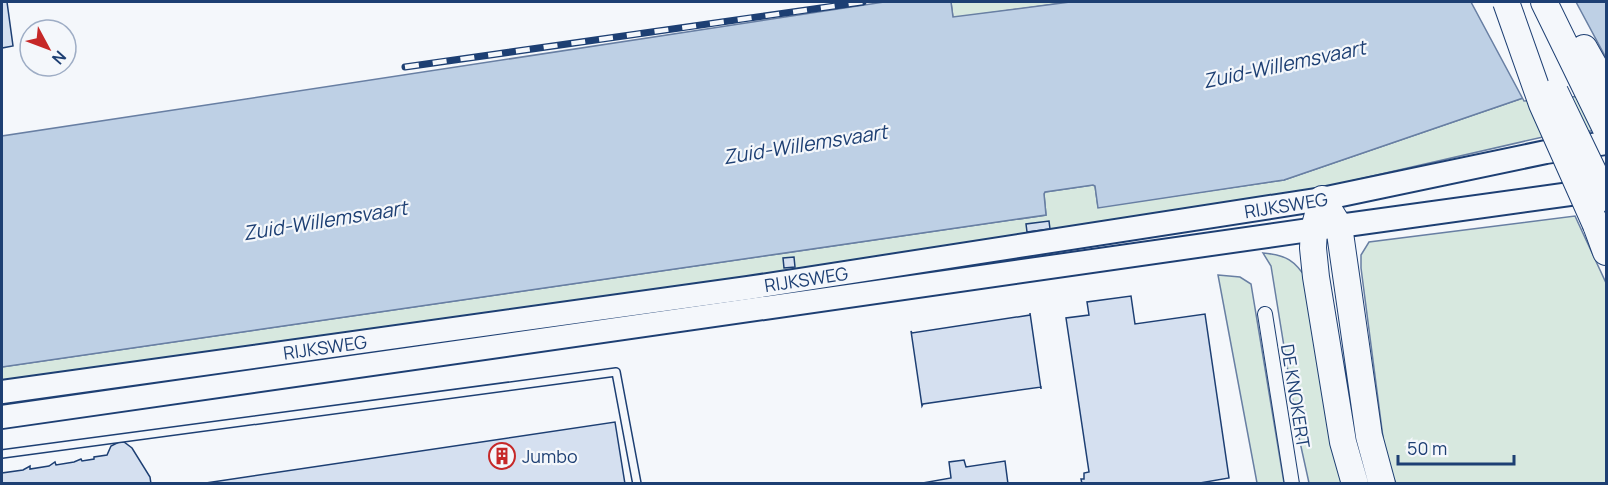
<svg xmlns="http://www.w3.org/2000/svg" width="1608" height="485" font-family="Manrope,sans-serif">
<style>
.green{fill:#d7e8df;stroke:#687fa3;stroke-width:1.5}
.water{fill:#bed0e5;stroke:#687fa3;stroke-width:1.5}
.pier{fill:#f4f7fb;stroke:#687fa3;stroke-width:1.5}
.building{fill:#d5e0f0;stroke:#1d3f73;stroke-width:1.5}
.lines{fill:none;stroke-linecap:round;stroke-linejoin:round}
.service-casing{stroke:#1d3f73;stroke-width:10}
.minor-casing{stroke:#1d3f73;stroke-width:16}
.primary-casing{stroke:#1d3f73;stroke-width:26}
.trunk-casing{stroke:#1d3f73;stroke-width:26}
.motorway-casing{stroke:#1d3f73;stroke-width:28}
.service{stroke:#f4f7fb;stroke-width:7}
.minor{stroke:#f4f7fb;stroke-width:14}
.primary{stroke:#f4f7fb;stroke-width:22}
.trunk{stroke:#f4f7fb;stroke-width:22}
.motorway{stroke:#f4f7fb;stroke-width:26}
.rail-casing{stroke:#1d3f73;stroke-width:7}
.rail{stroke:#f4f7fb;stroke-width:4.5;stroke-dasharray:14;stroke-linecap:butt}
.motorway-bridge-casing{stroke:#1d3f73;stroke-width:28;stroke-linecap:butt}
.motorway-bridge{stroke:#f4f7fb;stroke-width:26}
.labels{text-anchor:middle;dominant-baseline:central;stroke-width:4.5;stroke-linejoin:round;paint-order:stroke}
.street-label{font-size:18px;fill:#1d3f73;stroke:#f4f7fb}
.poi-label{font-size:18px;fill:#1d3f73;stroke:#f4f7fb;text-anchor:start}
.water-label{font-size:20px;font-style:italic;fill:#1d3f73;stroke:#f4f7fb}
</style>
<rect width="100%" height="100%" fill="#f4f7fb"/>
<path class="green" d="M951,2H1070L953,18Z
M1606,92V129L1543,137L1316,189L699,285L2,382V367L1046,215L1044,194L1045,192L1093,185L1095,186L1098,207L1284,180L1523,98Z
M1575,216L1606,283V483H1396L1391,473L1384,445L1361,268V255L1369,242Z
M1263,253C1286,255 1295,260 1308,281L1345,483H1309L1298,433L1271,266Z
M1218,275L1240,277L1251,284L1284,483H1257Z"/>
<path class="water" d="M884,2H951L953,17L1070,2H1606V91L1523,98L1284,180L1098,208L1095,186L1093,185L1045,192L1044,194L1046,215L2,367V136Z"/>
<path class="pier" d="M1471,2H1576L1606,58V94L1524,101Z"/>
<path class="building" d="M2,2H7L13,46L2,48Z
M1049,221L1050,229L1027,232L1026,224Z
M794,257L795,267L784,268L783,258Z
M1131,296L1135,324L1205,314L1229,478L1194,484H1082L1081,479H1084V473L1089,472L1066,318L1089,315L1087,302Z
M1030,313L1041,389V387L923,404L922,406L911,331L912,333L1030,315Z
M615,422L625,484H199Z
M119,442H124L132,448L150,477L151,484H2V473L23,470L30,466V469L49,466L55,462L56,465L74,462L81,459L82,461L94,459V457L107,455L111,446Z
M964,460L966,467L1005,461L1008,484H917L951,478L949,462Z"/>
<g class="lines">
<defs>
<path id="service" d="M2,454L616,372L637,484"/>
<path id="minor" d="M1265,314L1292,484"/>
<g id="primary">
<path id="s1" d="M2,392L748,288L1322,199"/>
<path d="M2,417L1330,227"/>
</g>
<path id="trunk" d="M1322,199L1546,152L1606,143
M1339,226L1599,190"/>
<path id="motorway" d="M1544,2L1606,129
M1584,48L1606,87
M1322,199L1339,226L1369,436L1382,484
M1322,199L1314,229L1313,248L1316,277L1343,442L1355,484
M1596,225L1606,252"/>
</defs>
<use href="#service" class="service-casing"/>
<use href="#minor" class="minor-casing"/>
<use href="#primary" class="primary-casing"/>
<use href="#trunk" class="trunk-casing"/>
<use href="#motorway" class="motorway-casing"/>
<use href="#service" class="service"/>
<use href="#minor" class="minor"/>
<use href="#primary" class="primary"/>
<use href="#trunk" class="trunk"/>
<use href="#motorway" class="motorway"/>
<defs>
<path id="rail" d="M405,67L863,2"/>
</defs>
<use href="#rail" class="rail-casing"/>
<use href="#rail" class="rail"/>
<defs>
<path id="motorway-bridge" d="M1506,2L1542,104L1596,225
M1555,92L1606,198"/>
</defs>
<use href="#motorway-bridge" class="motorway-bridge-casing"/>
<use href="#motorway-bridge" class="motorway-bridge"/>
</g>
<defs>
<symbol id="building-ring" viewBox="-11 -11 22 22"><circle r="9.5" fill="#f4f7fb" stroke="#c62828" stroke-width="1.5"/><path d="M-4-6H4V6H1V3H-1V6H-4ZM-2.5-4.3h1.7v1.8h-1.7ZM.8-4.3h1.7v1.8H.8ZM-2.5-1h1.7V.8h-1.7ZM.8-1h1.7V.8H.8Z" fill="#c62828"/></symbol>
</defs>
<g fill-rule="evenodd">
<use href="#building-ring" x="487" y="441" width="30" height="30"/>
</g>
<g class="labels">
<g class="street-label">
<text transform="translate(1286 205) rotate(-9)">RIJKSWEG</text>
<text stroke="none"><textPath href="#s1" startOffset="812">RIJKSWEG</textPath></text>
<text stroke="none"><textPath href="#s1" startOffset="326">RIJKSWEG</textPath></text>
<text transform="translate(1296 396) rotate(81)">DE KNOKERT</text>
</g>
<g class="poi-label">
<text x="522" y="456">Jumbo</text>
</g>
<g class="water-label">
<text transform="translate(1284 64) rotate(-12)">Zuid-Willemsvaart</text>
<text transform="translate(805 144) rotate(-9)">Zuid-Willemsvaart</text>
<text transform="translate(325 220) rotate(-9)">Zuid-Willemsvaart</text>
</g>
</g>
<rect width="1608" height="485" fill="none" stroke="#1d3f73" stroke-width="6"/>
<g transform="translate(48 48) rotate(131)"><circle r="28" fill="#f4f7fb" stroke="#9eadc5" stroke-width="1.5"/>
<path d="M0-4.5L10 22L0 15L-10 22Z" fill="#c62828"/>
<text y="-9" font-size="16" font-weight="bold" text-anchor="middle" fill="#1d3f73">N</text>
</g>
<path d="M1398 455v9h116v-9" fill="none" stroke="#1d3f73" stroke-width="3"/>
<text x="1407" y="455" font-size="18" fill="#1d3f73" stroke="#f4f7fb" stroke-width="4.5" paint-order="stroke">50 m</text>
</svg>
